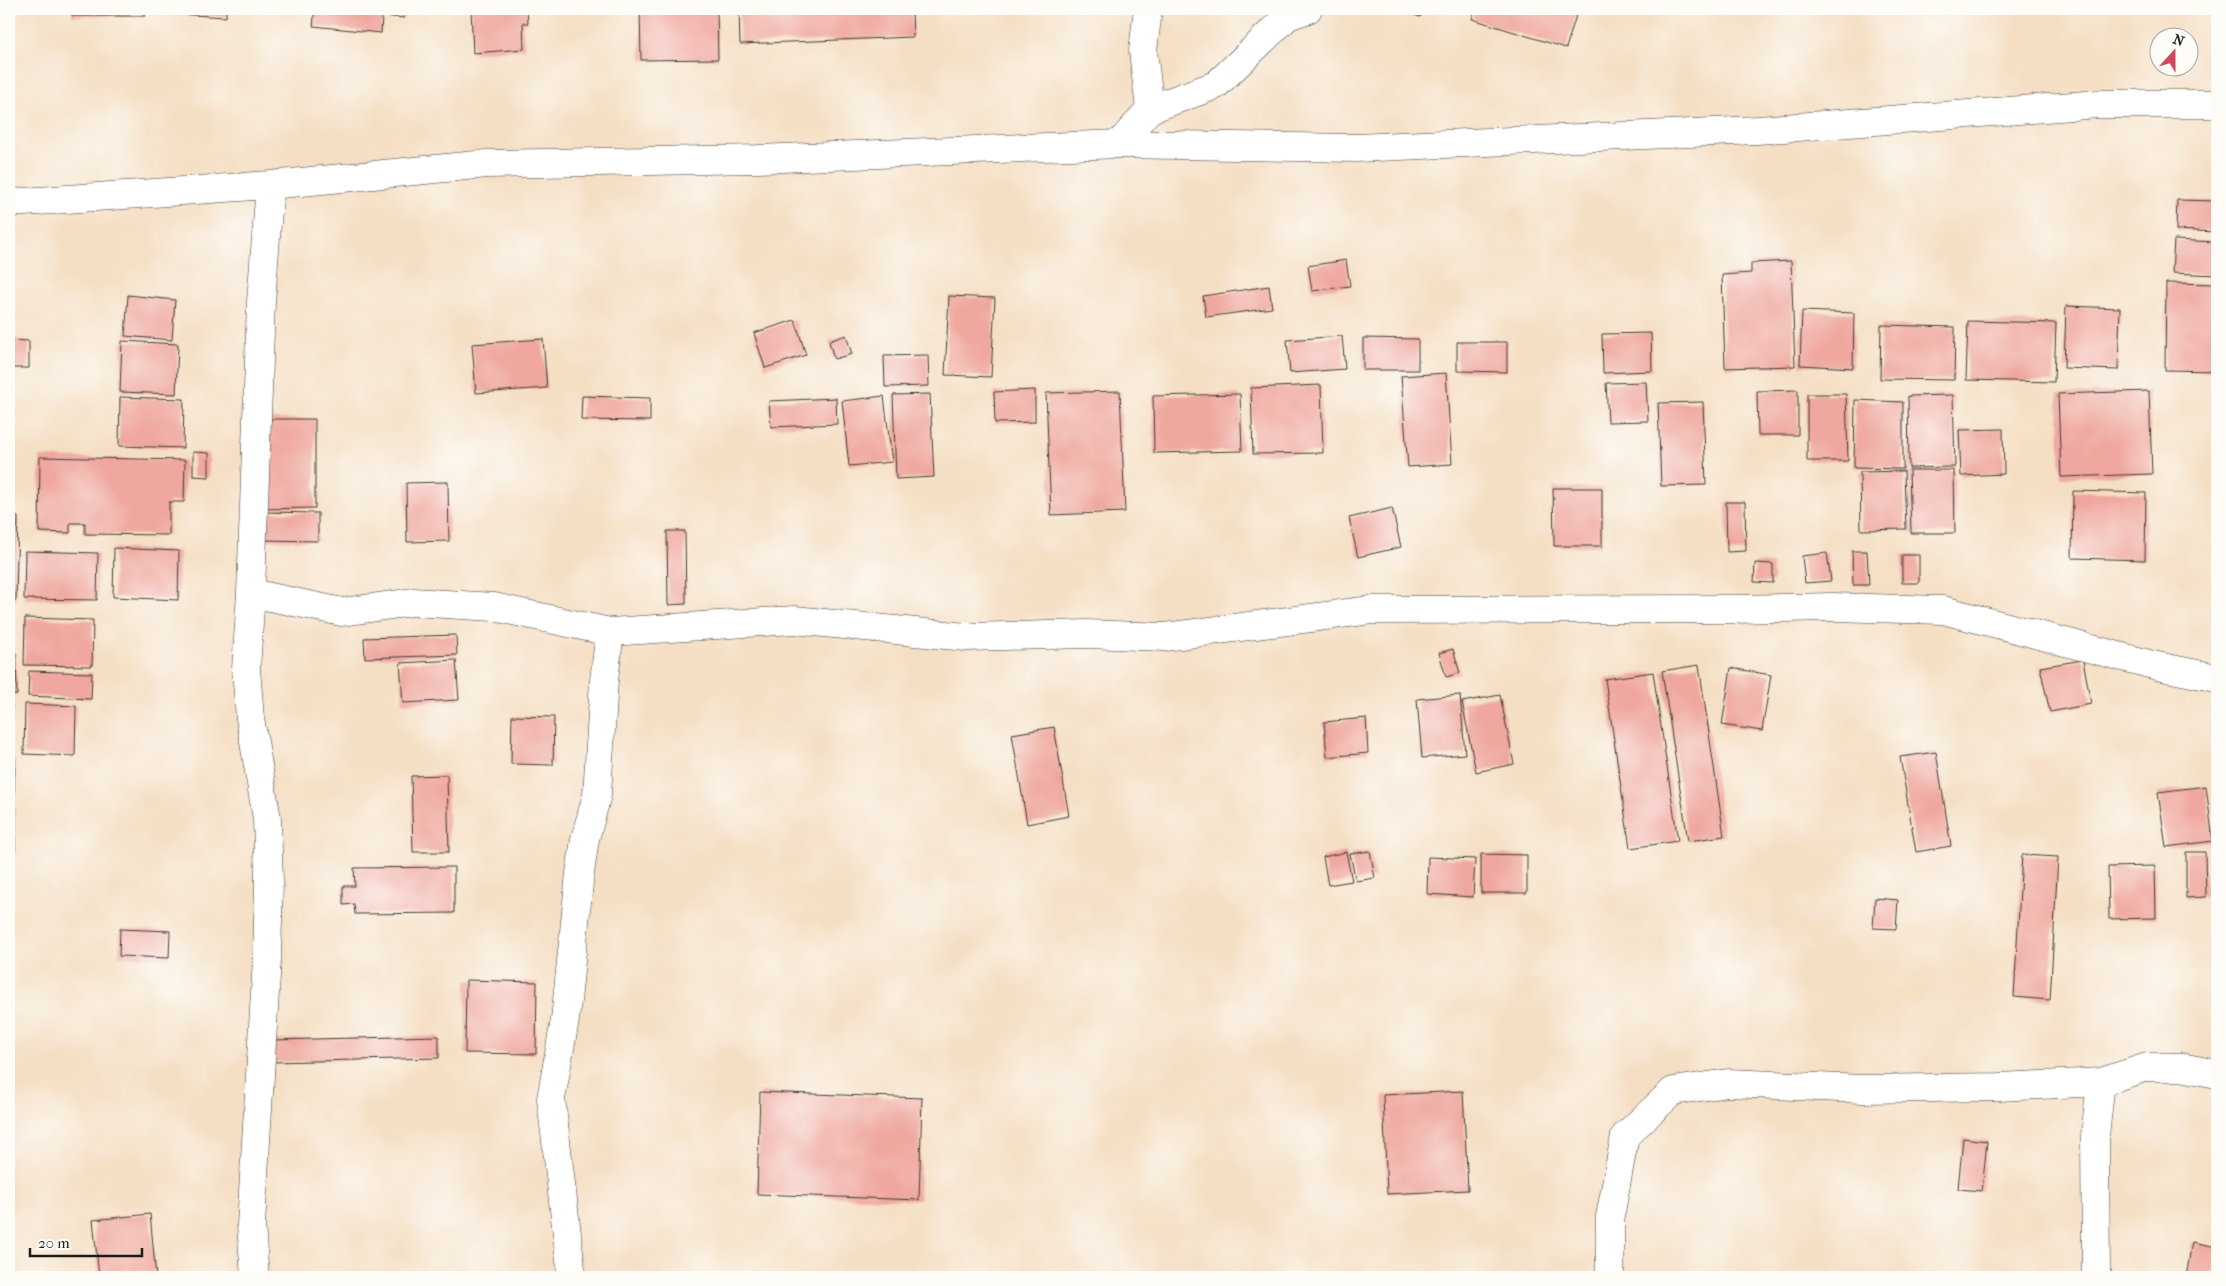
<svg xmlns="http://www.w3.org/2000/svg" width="2226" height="1286" font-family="'IM FELL French Canon',serif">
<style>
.building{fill:#efa79f}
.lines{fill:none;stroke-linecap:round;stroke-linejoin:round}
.minor-casing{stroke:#3d3935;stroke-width:29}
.minor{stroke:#fff;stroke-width:28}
</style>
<rect width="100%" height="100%" fill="#fdfcf7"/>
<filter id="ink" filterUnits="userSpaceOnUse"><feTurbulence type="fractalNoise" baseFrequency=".02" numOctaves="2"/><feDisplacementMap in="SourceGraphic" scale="10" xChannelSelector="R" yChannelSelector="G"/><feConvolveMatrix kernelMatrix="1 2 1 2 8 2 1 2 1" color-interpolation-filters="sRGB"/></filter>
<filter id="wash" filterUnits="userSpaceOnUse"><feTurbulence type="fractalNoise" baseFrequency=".0096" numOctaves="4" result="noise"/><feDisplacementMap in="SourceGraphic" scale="20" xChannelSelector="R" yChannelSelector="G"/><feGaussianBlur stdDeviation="1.12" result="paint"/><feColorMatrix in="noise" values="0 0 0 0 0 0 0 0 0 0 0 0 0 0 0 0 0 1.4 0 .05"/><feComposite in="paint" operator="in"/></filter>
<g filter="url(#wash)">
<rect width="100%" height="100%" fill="#f5dfc4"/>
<g id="blocks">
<path class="building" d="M72,9H145V16H72Z
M176,9H226V17L175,14Z
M315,9H404V18L382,16L381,33L313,26Z
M471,9H527L528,23H523L524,49L473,53Z
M640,9H717L718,59L641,60Z
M739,9H912L913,37L740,44Z
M1397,9H1423L1420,17Z
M1475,9H1578L1566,48L1472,19Z
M2177,200L2217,201L2216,232L2176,230Z
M2174,240L2217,242V275L2172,273Z
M1346,260L1350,286L1312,291L1308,266Z
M1791,261L1795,366L1725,368L1722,275L1751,273V263Z
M2166,283L2217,284V371L2165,370Z
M1269,286L1272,308L1206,317L1203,296Z
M128,295L175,300L172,340L125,336Z
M949,296L995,298L991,377L945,375Z
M2066,306L2120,308L2118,370L2064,368Z
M1802,311L1854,313L1853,368L1800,365Z
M795,320L806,355L765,368L754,333Z
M1968,321L2056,323L2054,382L1966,380Z
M1881,325L1955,327L1954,380L1880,379Z
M1651,333L1652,371L1603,373L1602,334Z
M846,335L852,354L834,359L829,341Z
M1342,336L1345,369L1290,373L1287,340Z
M1363,338L1418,339V370H1363Z
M543,339L547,388L476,393L472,344Z
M9,340L29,341V368H9Z
M122,341L178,344L176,394L120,392Z
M1457,342H1507V372L1457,371Z
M928,355L929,386L885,387L884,356Z
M1446,373L1452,464L1408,467L1401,376Z
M1646,382L1648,421L1608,422L1606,383Z
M1321,385L1323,453L1253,454L1251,388Z
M1035,390V422L995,423L994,392Z
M1798,390V435H1758L1757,391Z
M1120,391L1125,512L1051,515L1046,393Z
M2149,391L2152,474L2061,477L2058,394Z
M930,394L934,477L896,479L893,395Z
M1240,394L1242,451L1154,453L1153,396Z
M1807,394H1846L1848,461H1807Z
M1953,395L1955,467L1909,468L1908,396Z
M582,396L650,398V421L581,420Z
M884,396L892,462L849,466L842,401Z
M120,397L184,399L183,448L119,446Z
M836,398L837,424L771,427L769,401Z
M1855,400L1903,402V469L1854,468Z
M1703,402L1706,485L1661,486L1658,403Z
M261,419H315V508L260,509Z
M2003,429L2004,474L1961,476L1959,430Z
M193,452L209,453V477L193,476Z
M40,457L185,460L184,502H169V535L85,534V523H70V533L39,532Z
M1909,470H1954L1955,533H1911Z
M1904,471L1906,529L1861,530L1860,472Z
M448,482L449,541L407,542L406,483Z
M1553,488H1602V546H1554Z
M2073,491L2146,493L2145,560L2072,558Z
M1726,502H1745L1746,551L1727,552Z
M1392,508L1401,547L1358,557L1349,518Z
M263,512L318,513V541L263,540Z
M9,516L18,517L16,600L9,599Z
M667,531H685L686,604L668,605Z
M114,548L179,551L178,600L113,597Z
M25,551L98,553L97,600L24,599Z
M1852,551H1867L1869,585H1853Z
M1827,553L1831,581L1805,583L1802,556Z
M1902,555H1919V583H1902Z
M1755,563L1773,564V583L1754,582Z
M25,618L93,620L92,666L24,665Z
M456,635L457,655L365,658L364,638Z
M1453,649L1460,673L1446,677L1439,653Z
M9,653H16L17,695H9Z
M456,660L459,700L403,703L400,663Z
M2083,660L2091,704L2050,712L2040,667Z
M1699,665L1724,836L1688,841L1662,671Z
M1731,668L1771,675L1762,731L1722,725Z
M29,671L92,673L91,699L28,696Z
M1653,672L1678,841L1630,848L1605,679Z
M1460,695L1465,754L1422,758L1417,699Z
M1500,695L1514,764L1476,772L1462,702Z
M9,703L12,704L11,722H9Z
M25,704L76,706L75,756L24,754Z
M512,716L554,717L553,765L511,764Z
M1366,718L1368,753L1327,757L1324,722Z
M1054,727L1069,816L1027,824L1012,734Z
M1936,752L1951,846L1916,852L1900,757Z
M9,759H15L14,804L9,803Z
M447,775L449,852H413L411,776Z
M2206,786L2213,841L2166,847L2158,792Z
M9,808H15V852H9Z
M1370,851L1375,878L1356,881L1350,854Z
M1346,852L1352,881L1328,885L1323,857Z
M2186,852H2205L2206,897L2186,898Z
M2215,852H2217V877H2216Z
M1481,854L1527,855V893H1481Z
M2022,855L2058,857L2050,1000L2014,997Z
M1428,857L1475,859L1473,897L1427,894Z
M2155,866L2156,918L2109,919L2108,867Z
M454,867V913L355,914L354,904L343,905V886H355L354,868Z
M1875,898L1898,900L1896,929L1873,928Z
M9,925H12L10,951H9Z
M120,929L170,931L169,958L119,956Z
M466,980L537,982L536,1054L465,1053Z
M9,1010H12L10,1047H9Z
M439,1036V1058L273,1062V1040Z
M1463,1091L1468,1190L1387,1194L1383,1095Z
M760,1092L922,1098L919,1200L757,1194Z
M1963,1138L1987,1141L1982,1191L1958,1189Z
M150,1214L156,1277H99L93,1220Z
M2192,1242L2217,1247V1277H2186Z"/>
</g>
</g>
<g filter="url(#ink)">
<use href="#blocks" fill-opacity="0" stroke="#3d3935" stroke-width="1"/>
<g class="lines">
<defs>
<path id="minor" d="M1148,9L1143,51L1150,109
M1119,144L1150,109L1216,85L1288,16L1308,9
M9,203L270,185L487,164L758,159L1119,144L1356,148L1757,130L2099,104H2217
M251,593L342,612L413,602L494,607L610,632L794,620L966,637L1087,634L1165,637L1371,610L1733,609L1832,607L1943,610L2157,666L2217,678
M255,1277L251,1225L267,959L269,881L267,819L250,718L246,669L251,593L261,302L270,185
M572,1277L551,1099L565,1020L580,873L585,839L597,795L604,680L610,632
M1610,1277V1217L1625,1136L1673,1091L1728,1083L1863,1089L1999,1087L2101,1082L2147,1067H2181L2217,1074
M2096,1277L2095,1136L2101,1082"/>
</defs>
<use href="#minor" class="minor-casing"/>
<use href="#minor" class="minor"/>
</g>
</g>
<rect width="2226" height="1286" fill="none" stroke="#fdfcf7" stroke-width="30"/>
<g transform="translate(2174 52) rotate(21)"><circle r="24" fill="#fdfcf7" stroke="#a3a29f"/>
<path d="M0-4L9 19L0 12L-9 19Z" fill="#d1495b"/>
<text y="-8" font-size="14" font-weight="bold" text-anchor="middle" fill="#1c1c1c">N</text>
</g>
<path d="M30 1248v8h112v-8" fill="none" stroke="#1c1c1c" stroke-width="2.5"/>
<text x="38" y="1248" font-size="15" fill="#1c1c1c" stroke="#fdfcf7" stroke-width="4" paint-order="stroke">20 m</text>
</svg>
